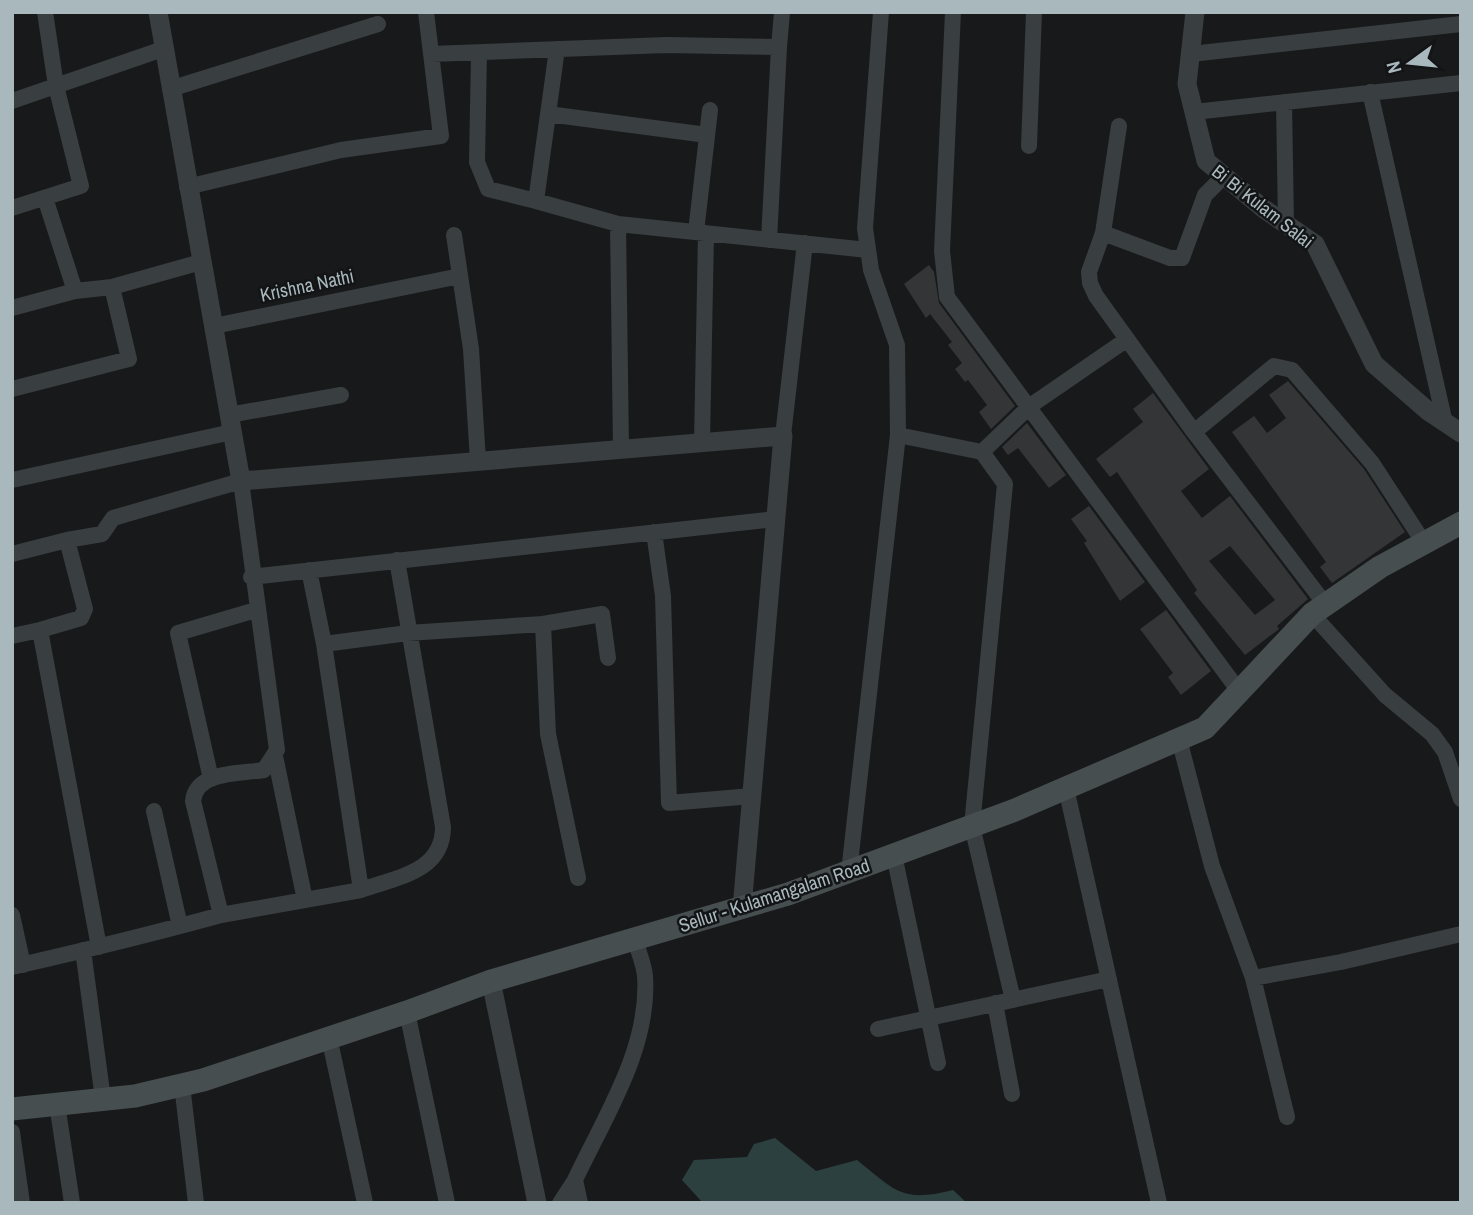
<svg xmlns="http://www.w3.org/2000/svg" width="1473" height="1215" font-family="'Archivo Narrow',sans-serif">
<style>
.water{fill:#2d4040}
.building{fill:#333537;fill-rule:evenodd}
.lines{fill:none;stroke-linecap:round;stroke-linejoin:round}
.minor{stroke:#393e40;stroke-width:16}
.tertiary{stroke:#393e40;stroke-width:19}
.secondary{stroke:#474e50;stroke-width:23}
.labels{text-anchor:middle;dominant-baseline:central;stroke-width:5;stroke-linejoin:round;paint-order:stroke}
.street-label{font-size:19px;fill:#a9b8bc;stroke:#131416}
</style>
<rect width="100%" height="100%" fill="#18191b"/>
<path class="water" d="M775,1138L816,1171L857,1160C896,1191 901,1203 953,1190L967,1203H703L682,1180L694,1160L747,1157L754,1144Z"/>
<path class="building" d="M929,265L934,272L939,303L1015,406L991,429L979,412L987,405L968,380L965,382L955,369L962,363L948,345L952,342L930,314L926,318L904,284Z
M1288,381L1364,469L1405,532L1332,583L1320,567L1326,562L1232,432L1254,416L1267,433L1286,418L1269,395Z
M1153,393L1209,469L1181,491L1202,518L1230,496L1308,599L1277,626L1279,629L1245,655L1194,593L1197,590L1117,472L1110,477L1096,459L1143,422L1133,409ZM1230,546L1275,600L1255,615L1209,561Z
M1027,423L1066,475L1049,488L1018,448L1008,455L1002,447Z
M1089,506L1145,582L1120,601L1084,543L1087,541L1071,519Z
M1166,610L1211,671L1181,695L1168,677L1173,673L1140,629Z"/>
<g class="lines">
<path class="minor" d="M953,12L942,251L947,297L1239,691
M779,47L782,12
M479,53L477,162L488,189L536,201L557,49
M431,54L666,45L779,47L769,240
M1191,54L1461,24
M170,89L378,24
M1370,92L1445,423
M12,101L163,49
M1284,102L1286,224
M1194,112L1461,83
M548,114L707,135
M1029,146L1034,12
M1224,176L1205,195L1182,258H1170L1103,233L1089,272L1090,283L1096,296L1194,432L1325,604
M187,187L341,150L441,136L426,12
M45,198L75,291
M536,201L618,224
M12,208L81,186L56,86L45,12
M696,232L710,110
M1103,233L1119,126
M454,235L471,349L478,461
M12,308L75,291L112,287
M214,326L460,276
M12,389L129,359L112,287L201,262
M229,415L341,395
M1194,432L1274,366L1292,370L1372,463L1424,543
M898,435L982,452L1005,484L972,826L1013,1000
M783,436L805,243
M702,443L706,233
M621,449L618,224L868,250
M982,452L1030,406L1126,340
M12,480L232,432
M654,532L663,596L669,803L752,796
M12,554L67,540
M251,577L776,519
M1312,614L1385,695L1432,734L1445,752L1461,799
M543,624L602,614L608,658
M12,636L40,630
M324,644L408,633L543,624L548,734L578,878
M1179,739L1212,866L1253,978L1341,962L1461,934
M275,756L305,900
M211,779L178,633L256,610
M1066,788L1159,1203
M154,811L180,926
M894,855L938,1063
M849,872L898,435L897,345L871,270L865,228L881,12
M361,890C397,877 443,872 443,827L397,560
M12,915L23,965
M221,915L361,890L324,644L309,570
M83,950L103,1099
M12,967C82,951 152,934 221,915L193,801C196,771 239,774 264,770L277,750L241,481L113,518L102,534L67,540L85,609L81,618L40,630L99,947
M1253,978L1287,1117
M995,1003L1012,1094
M407,1012L447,1203
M878,1029L1109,979
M329,1037L365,1203
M182,1085L196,1203
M57,1104L72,1203
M12,1132L22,1203
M575,1180C605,1116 650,1048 645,976C644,964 638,951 635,939
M560,1203L575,1180L580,1203"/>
<path class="tertiary" d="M158,12L241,481L783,436L742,908
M1195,12L1187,84L1206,161L1264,209L1315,244L1374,364L1428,411L1461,433
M491,981L537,1203"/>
<path class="secondary" d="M12,1109L135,1096L203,1080L407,1012L491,981L788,894L1015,810L1205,728L1312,614L1380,567L1461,523"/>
</g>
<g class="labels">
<g class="street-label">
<text transform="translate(1263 206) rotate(38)">Bi Bi Kulam Salai</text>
<text transform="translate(307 285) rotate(-12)">Krishna Nathi</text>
<text transform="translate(774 895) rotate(-18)">Sellur - Kulamangalam Road</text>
</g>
</g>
<rect width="1473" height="1215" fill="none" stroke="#a9b8bc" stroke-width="28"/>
<g transform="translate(1410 63) rotate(255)" stroke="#131416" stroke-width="5" paint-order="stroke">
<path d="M0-5L12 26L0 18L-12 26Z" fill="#a9b8bc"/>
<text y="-10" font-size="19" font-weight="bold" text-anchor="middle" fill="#a9b8bc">N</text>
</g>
</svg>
